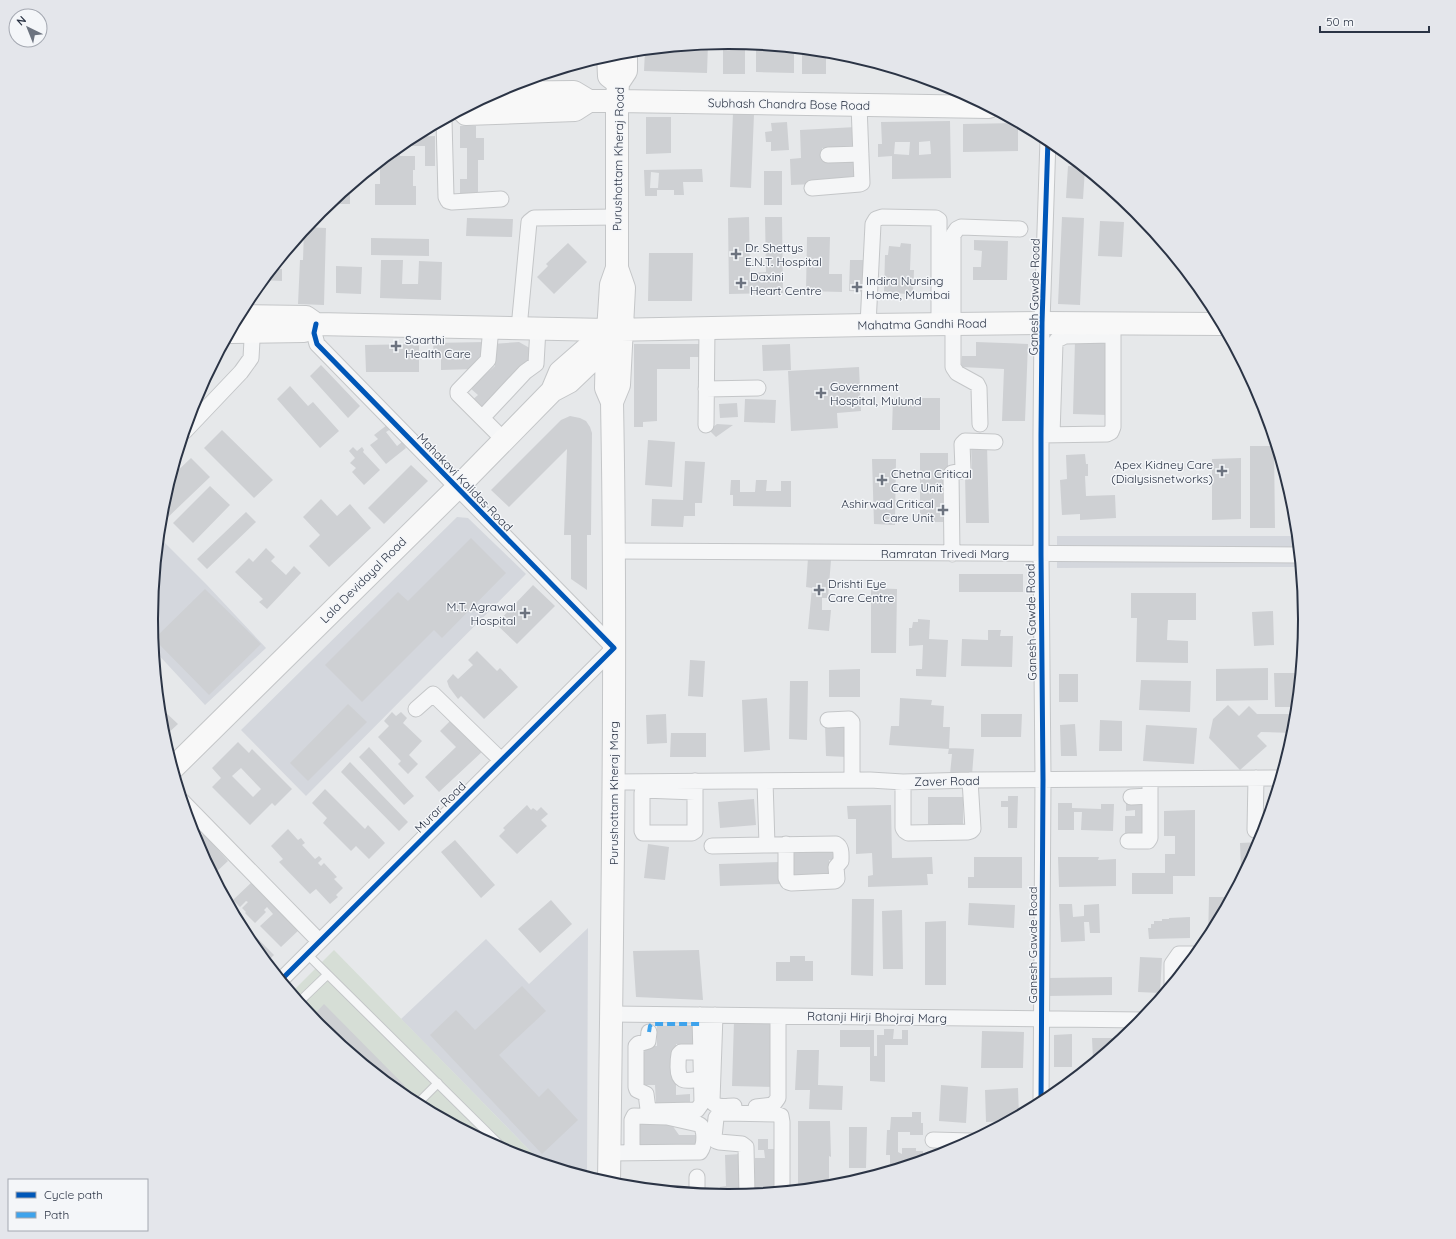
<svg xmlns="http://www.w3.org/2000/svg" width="1456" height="1239" font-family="Quicksand,sans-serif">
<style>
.built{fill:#d4d7dd}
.green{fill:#d6ded6}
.building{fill:#ced0d3;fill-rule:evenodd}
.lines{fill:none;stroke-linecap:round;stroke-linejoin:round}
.lane-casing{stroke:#c4c6c8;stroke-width:10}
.street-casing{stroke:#c4c6c8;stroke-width:17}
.secondary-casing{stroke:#c4c6c8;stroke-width:24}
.lane{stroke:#f5f6f7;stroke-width:8}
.street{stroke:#f5f6f7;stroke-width:15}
.secondary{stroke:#f8f8f8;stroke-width:22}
.quiet{stroke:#3ea3ec;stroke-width:4;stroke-dasharray:8 4;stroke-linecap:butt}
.cycleway-casing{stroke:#f4f6f9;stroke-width:8}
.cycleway{stroke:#0057b8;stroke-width:5}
.poi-dot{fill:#6c737f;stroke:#f4f6f9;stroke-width:1.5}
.labels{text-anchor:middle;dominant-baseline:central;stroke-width:3;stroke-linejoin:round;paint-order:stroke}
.street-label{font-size:12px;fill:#2b3445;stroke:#f4f6f9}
.poi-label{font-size:12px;fill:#2b3445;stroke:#f4f6f9;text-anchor:start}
.rim{fill:none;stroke:#2b3445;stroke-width:2}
</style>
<rect width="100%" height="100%" fill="#e6e8ea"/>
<path class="built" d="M457,517L468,518L526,574L306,796L241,730Z
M1057,536H1297L1300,567L1057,568Z
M159,537L206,584L266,648L205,705L154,650L151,619Z
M588,928L587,1177L543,1164L401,1019L486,939L529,984Z"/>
<path class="green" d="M334,950L543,1164L507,1153L407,1100L319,1028L291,993Z"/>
<path class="building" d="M723,42L745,44V74H723Z
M708,44L707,73L644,71L645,50Z
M756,45L794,49V73L756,72Z
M802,49L826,52V74H802Z
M849,56L866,61L849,62Z
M598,58V65H577Z
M733,113L754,114L751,188L730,187Z
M646,117H671V153L646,154Z
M950,121L951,178L892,179V156L878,157V144H882L881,122ZM930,141L931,154L919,155V142ZM895,142H910L909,155L894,154Z
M787,122L789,150L771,151V142H766L765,132L772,131L771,123Z
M1018,123V151L963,152V124Z
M460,126H476V138H484V160H478V196L460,197V179H467V148H460Z
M856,127L857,146L822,148L823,162L859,160L860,182L791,185L790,159L801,158L800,130Z
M435,136V166H425V146H400V156H415V170H413V186H416V205H375V184H380V161L412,137Z
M1068,166L1082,167L1085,169L1083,199L1066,198Z
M702,169L703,182H683L684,195H674V190H657V196H645L644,170ZM651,172L659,173L658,188H650Z
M764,171H782V205H764Z
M350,187V204H328L336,197Z
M749,217L750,273L766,272L765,217H782L783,293L729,294L728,218Z
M1062,217L1084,218L1080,305L1058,304Z
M467,218L513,219L512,237L466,236Z
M1100,221L1124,222L1122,257L1098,256Z
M306,227L326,228L324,305L298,304L300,260H303L304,230Z
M807,237H830L829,274H842V292L806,291Z
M371,238L429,239V256L371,255Z
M974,240L1008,241L1007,280H973V267H981L982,251L974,250Z
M568,243L587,262L554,294L537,277L548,266L546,264Z
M901,243L911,244L910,270H914L913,294L884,293L885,255H888L889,246L900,247Z
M649,253H693L692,301H648Z
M381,260H403L402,284H418L419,261L442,262L441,300L380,298Z
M850,260H867L866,292L849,291Z
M336,266L362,267L361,294L336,293Z
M273,269H282V281L263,280Z
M1075,340L1110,341L1107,415L1073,414Z
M485,342V361H476V369L441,370V355H434L433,343Z
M519,342L535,351L534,363L481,412L470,402L478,395L470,388L495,366L492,344Z
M976,342L1028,344L1025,421H1002L1004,369L961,367L962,356H976Z
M419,344V372H366L365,345Z
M634,344H699V357H690V369H657V421L643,422V427H634Z
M790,344L791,370L763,371L762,345Z
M321,365L360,406L348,418L310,376Z
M859,367L861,411L837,413L838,428L791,431L788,371Z
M290,386L308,406L313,402L339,431L320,448L277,399Z
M893,398H940V430H892Z
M745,399L776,400L775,423L744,422Z
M737,403L738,417L720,418L719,404Z
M570,416L580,418L586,421L590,427L592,433L591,535H587V590L571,579V535H564L567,449L509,507L491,490L561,420Z
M717,424L733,425L716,437L707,428L713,427Z
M387,425L391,429L386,432L397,446L402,442L406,448L386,464L370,445L378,439L374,435Z
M222,430L273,480L254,498L204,448Z
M648,440L675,442L672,487L645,485Z
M971,445H987L989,523H966L965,473H972Z
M1250,446H1274L1275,528H1250Z
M353,447L357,451L362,447L364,450L363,452L380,470L364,485L352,472L356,468L350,463L355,458L349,451Z
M920,453H948V522H920Z
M1085,454L1086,464H1088V476H1085L1086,496L1115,495L1116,518L1080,520V514L1062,515L1060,480L1067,479L1066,455Z
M191,458L210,477L165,520L161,515L162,507L170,478Z
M1241,458V519L1212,520V459Z
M872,459H896L895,525L874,524Z
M685,461L705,462L702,503H695V516H684L683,527L651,526L652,499L683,500Z
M411,465L428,481L384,524L368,508Z
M731,480H740V492H755L756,480H767L766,491H781V481H791V507L733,506V495H730Z
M210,486L230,505L193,543L173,523Z
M321,499L337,516L350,504L371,528L329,567L309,546L320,535L303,517Z
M246,512L256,522L207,569L197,559Z
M471,538L506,573L442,638L434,630L362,702L325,665L398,592L408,601Z
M266,548L275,557L271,561L286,575L294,566L301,573L267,609L259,602L263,599L235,572L249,558L253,562Z
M808,558L831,560L828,598H822V610H831L829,631L808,629L812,588L806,587Z
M959,574H1023V592H959Z
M1300,576H1301L1304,600H1300Z
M533,585L555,606L517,644L496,624Z
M871,588L897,589L896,653H871Z
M205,589L261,644L209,695L154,639Z
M1131,593H1196V620H1168L1167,640L1188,641V663L1136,662L1137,618H1131Z
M1299,609H1304L1305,620L1303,646H1300Z
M1273,611L1274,645L1254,646L1252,612Z
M918,619L930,620L929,639L948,640L946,677L916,676V669H922L923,645L909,646V628H912L913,622H918Z
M988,630H1001L1000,636H1013L1012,667L961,666L962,639L988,640Z
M477,651L497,671L500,668L518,687L484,719L461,696L458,699L449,687L447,681L453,674L458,679L473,665L468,660Z
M690,660L705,661L703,697L688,696Z
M1268,668V700L1216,701V669Z
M860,669V697H829V670Z
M1274,673H1300L1297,707H1275Z
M1059,674H1078V702H1059Z
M1141,680L1191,681L1190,712L1139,710Z
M790,681H808L807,740L789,739Z
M767,698L770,750L744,752L742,700Z
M900,698L932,700L931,705L944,706L943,727H950L949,749L889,745L891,726H899Z
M159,701L164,706L162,709L178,724L163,738L162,732Z
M348,704L367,722L308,781L290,763Z
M1228,705L1239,716L1249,706L1257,714H1296L1294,733L1261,732L1257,736L1267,746L1240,770L1209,738L1213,719Z
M392,712L396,716L401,712L407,718L403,723L422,741L409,755L418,764L408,774L398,764L401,761L378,737L389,726L384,721Z
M666,714L667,743L647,744L646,715Z
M981,714H1022L1021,737H981Z
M453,718L484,750L439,792L425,777L456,747L440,731Z
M1100,720L1122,721V751H1099Z
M1075,724L1077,756H1061L1060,725Z
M825,725H847V757L826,756Z
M1146,725L1197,728L1194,764L1143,761Z
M671,733H706V757H670Z
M238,742L249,753L252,749L292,789L275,806L272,803L250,825L212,787L221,778L212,768ZM241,768L261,789L253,797L232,776Z
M369,747L414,796L404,805L359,757Z
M949,748L974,749L972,775L950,774L952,754H948Z
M350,762L408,822L399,831L341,772Z
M325,789L365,829L368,825L385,843L369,859L356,846L351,851L323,823L327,818L312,803Z
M1008,796H1018L1017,828H1008V807H1001V801H1008Z
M928,797H963V824H928Z
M1143,798L1148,835H1125V816H1135V810L1126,811V799Z
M754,799L756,825L720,828L718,802Z
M1058,803H1072V808L1101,809V804H1114L1113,831L1081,830L1082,812H1074V830H1058Z
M527,805L531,810L533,808L537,811L541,807L548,814L541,820L547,826L517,854L499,836L505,830L503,828Z
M891,805L892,858L932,857L933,874H927L928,885L868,887V876L873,875L872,853L856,854V819H848L847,806Z
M1195,810V876H1173V894H1132V873H1165V854H1175V836H1164V811Z
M192,823L202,835L204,834L228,861L213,875L194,840L190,825Z
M288,829L298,840L301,838L305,843L302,845L315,859L319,856L322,859L318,863L321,866L324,863L337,877L334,879L343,888L336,895L338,897L330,904L316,889L310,894L279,862L283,859L271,846Z
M455,840L495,885L481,898L441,852Z
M1261,842L1247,868H1241L1240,843Z
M648,844L669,847L665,880L644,878Z
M838,849L839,860H829L830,879L794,880L793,858L790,851Z
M974,857H1022V888H968V877H974Z
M1058,857H1099L1098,860L1116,859V886L1059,887Z
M780,862L781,884L720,886L719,864Z
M253,881L300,929L281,947L260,926L273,914L267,907L264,910L266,912L255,923L245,913L246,912L242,908L248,902L246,901L240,907L233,900Z
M1209,897H1228V904L1208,940Z
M852,899H874L873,976L851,975Z
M551,900L572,924L540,953L518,929Z
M969,903L1015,905L1014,928L968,925Z
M1059,904H1072L1073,917L1084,916V905L1099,904L1100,933H1090L1089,922H1084L1085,941L1061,942Z
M902,910L903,969H883L882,911Z
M1190,917V938L1149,939L1148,928H1151V924H1154V921H1162V919H1169V918Z
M946,921V985H925V922Z
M239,923L256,940L257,938L274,955L266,963L248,940Z
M699,950L703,1000L636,997L633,951Z
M790,956H805V961H813V981H776V962H790Z
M1140,957L1162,958L1160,993L1138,992Z
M1112,977V995L1048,996V978Z
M522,986L546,1011L499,1055L539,1097L548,1088L578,1120L542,1154L430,1035L456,1010L475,1030Z
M324,1004L405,1086L398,1093L319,1028L311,1018Z
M734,1021L776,1022L774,1087L732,1086Z
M696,1025L697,1044H676V1095L690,1094V1108L656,1105L655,1085H642L641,1046H657V1026Z
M884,1029H894L893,1039H902V1030H908V1045H885V1082L870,1081V1047H840V1030H874V1056H877V1035H884Z
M982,1031L1024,1032L1023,1068H981Z
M1072,1034V1067H1054V1035Z
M1092,1038H1112V1048L1098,1059L1093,1060Z
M797,1050H819L818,1085L843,1086L842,1110L809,1109L810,1090H795Z
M941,1085L968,1087L966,1123L939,1121Z
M1018,1088L1019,1116L1010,1121L986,1122L985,1090Z
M912,1112H921V1123H923V1135H910V1132H898V1152L902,1154V1148H916V1151H923V1161L903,1167V1164H898V1166H890V1155H886L887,1130H890L891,1117H912Z
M634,1118H664V1125H672L679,1135H697L698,1150L636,1148Z
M798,1121H830L831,1157L829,1156V1187L798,1190Z
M849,1127H867L866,1168H849Z
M758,1139H768V1149H778V1161H774V1186H778V1192L764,1193V1188H755V1158H765L764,1150H758Z
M741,1154L744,1195L728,1197L720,1196V1187L726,1186L725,1155Z"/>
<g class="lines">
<defs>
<path id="lane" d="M307,954L508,1153
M299,1002L327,975
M416,1105L438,1083"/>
<path id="street" d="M444,120L446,197L448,201L452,202L501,199
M828,155L861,154
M812,188L860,184L862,183L859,105
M868,325L873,224L876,219L882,217L936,218L939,220V324
M491,327L488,360L458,391V394L504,440
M519,328L529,222L534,218L617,217
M706,389L758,388
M482,418L525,372L536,364L538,328
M980,424L979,388L977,384L957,373L953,367V235L957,229L961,227L1020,229
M706,425L707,328
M185,431L241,372L251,358L253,322
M1041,435L1107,434L1111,432L1113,427V323
M1052,435L1055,343L1057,340L1065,336L1113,335
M615,551L1299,555
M952,554L951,474L952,473L961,471L963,469L962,444L965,441L995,442
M416,709L433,694L501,760
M828,720L849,719L852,722V780
M614,782L870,780L903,782L970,780L1280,778
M903,782V828L905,831L908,833L968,832L971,831L973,829L970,780
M695,792L643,790L642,793V831L643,833H692L695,831V781
M1131,797L1150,796
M182,801L319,941
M1255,830L1256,778
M1128,841H1148L1150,838V779
M767,845L836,844C842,847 841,854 841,861L836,867L837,879L835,881L791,883L788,882L786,878V844
M712,846L767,845L765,781
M281,980L614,648L317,344L314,333L316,324
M1172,984V964L1179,954H1197
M611,1014L1143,1020
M715,1015L712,1101C716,1109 726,1106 734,1106
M649,1032L648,1041L638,1044L636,1046V1087L637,1090L646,1094L648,1109L650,1111L697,1110L702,1103L700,1015
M701,1052H681L679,1054C678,1059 678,1063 678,1067C678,1085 688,1080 701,1079
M1041,1104L1043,779L1041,554V435L1042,323L1048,139
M756,1107L773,1105L778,1098V1016
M933,1140L972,1141
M609,1153L700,1152C705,1145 706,1127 698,1124L667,1117L634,1116L632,1120V1153
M697,1177V1194
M747,1195L746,1147L742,1144L719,1142L716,1141L714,1137L716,1118L718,1115L722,1113L776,1114L781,1116L782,1122V1192"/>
<path id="secondary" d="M608,55L609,76L618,83
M494,93L574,92L589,101H617L989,107
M462,110L466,114L575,110L589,101
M617,268L624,288L619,385L612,402L606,388L607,346L611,285Z
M617,268V101L618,83L626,71V52
M316,324L608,330L868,325L1042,323L1222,324
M608,330L560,372L552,391L569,382L612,341
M230,332L304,331L316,324L306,317L239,316
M173,768L457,488L552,391
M609,1184C612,923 617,663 612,402"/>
</defs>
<use href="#lane" class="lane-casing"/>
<use href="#street" class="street-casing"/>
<use href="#secondary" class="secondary-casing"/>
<use href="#lane" class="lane"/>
<use href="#street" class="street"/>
<use href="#secondary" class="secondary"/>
<path class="quiet" d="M649,1032L650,1026L652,1024H700"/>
<defs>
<path id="cycleway" d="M281,980L614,648L317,344L314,333L316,324
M1041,1104L1043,779L1041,554V435L1042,323L1048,139"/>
</defs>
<use href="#cycleway" class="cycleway-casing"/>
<use href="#cycleway" class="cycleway"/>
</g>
<g class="poi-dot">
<path d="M734 248h4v4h4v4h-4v4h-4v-4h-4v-4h4z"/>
<path d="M739 277h4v4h4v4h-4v4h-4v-4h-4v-4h4z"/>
<path d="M855 281h4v4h4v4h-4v4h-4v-4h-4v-4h4z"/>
<path d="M394 340h4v4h4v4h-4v4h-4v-4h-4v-4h4z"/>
<path d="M819 387h4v4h4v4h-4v4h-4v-4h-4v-4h4z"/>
<path d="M1220 465h4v4h4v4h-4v4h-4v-4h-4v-4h4z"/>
<path d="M880 474h4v4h4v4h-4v4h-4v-4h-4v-4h4z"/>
<path d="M941 504h4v4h4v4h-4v4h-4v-4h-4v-4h4z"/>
<path d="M817 584h4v4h4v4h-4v4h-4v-4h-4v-4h4z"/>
<path d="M523 607h4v4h4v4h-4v4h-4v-4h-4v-4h4z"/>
</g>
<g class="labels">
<g class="street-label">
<text transform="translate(789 104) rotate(1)">Subhash Chandra Bose Road</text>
<text transform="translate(618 159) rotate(-89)">Purushottam Kheraj Road</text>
<text transform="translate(1034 297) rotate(-89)">Ganesh Gawde Road</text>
<text transform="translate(922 324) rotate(-1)">Mahatma Gandhi Road</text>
<text transform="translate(465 482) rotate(46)">Mahakavi Kalidas Road</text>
<text x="945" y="553">Ramratan Trivedi Marg</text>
<text transform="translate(363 580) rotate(-45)">Lala Devidayal Road</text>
<text transform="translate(1031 622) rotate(-91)">Ganesh Gawde Road</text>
<text transform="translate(947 781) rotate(-1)">Zaver Road</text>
<text transform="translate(613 793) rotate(-90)">Purushottam Kheraj Marg</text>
<text transform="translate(440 807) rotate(-45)">Murar Road</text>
<text transform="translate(1032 945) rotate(-90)">Ganesh Gawde Road</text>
<text transform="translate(877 1017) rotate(1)">Ratanji Hirji Bhojraj Marg</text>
</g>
<g class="poi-label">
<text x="745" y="247">Dr. Shettys<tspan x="745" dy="14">E.N.T. Hospital</tspan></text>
<text x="750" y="276">Daxini<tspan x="750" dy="14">Heart Centre</tspan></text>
<text x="866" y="280">Indira Nursing<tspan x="866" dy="14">Home, Mumbai</tspan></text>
<text x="405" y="339">Saarthi<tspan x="405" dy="14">Health Care</tspan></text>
<text x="830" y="386">Government<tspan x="830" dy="14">Hospital, Mulund</tspan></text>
<text x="1213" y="464" text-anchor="end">Apex Kidney Care<tspan x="1213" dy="14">(Dialysisnetworks)</tspan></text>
<text x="891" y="473">Chetna Critical<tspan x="891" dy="14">Care Unit</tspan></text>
<text x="934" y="503" text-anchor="end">Ashirwad Critical<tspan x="934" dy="14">Care Unit</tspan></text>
<text x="828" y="583">Drishti Eye<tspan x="828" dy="14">Care Centre</tspan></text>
<text x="516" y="606" text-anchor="end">M.T. Agrawal<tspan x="516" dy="14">Hospital</tspan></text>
</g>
</g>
<path d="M0 0H1456V1239H0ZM158 619a570 570 0 1 1 1140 0a570 570 0 1 1-1140 0Z" fill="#e4e6eb" fill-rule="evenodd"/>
<path class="rim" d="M158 619a570 570 0 1 1 1140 0a570 570 0 1 1-1140 0Z"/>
<rect x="8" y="1179" width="140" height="52" fill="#f4f6f9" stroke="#a4a8b1"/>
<rect x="16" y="1192" width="20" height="6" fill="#0057b8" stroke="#a4a8b1"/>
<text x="44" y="1199" font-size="12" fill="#2b3445">Cycle path</text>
<rect x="16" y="1212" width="20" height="6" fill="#3ea3ec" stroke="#a4a8b1"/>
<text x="44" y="1219" font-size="12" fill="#2b3445">Path</text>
<g transform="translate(28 28) rotate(317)"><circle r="19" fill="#f4f6f9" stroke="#a4a8b1"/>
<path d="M0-3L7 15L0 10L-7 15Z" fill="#6c737f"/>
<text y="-6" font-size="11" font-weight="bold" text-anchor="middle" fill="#2b3445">N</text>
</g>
<path d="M1320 26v6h109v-6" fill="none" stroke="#2b3445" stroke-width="2"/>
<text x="1326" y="26" font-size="12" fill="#2b3445" stroke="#f4f6f9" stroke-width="3" paint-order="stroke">50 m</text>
</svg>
